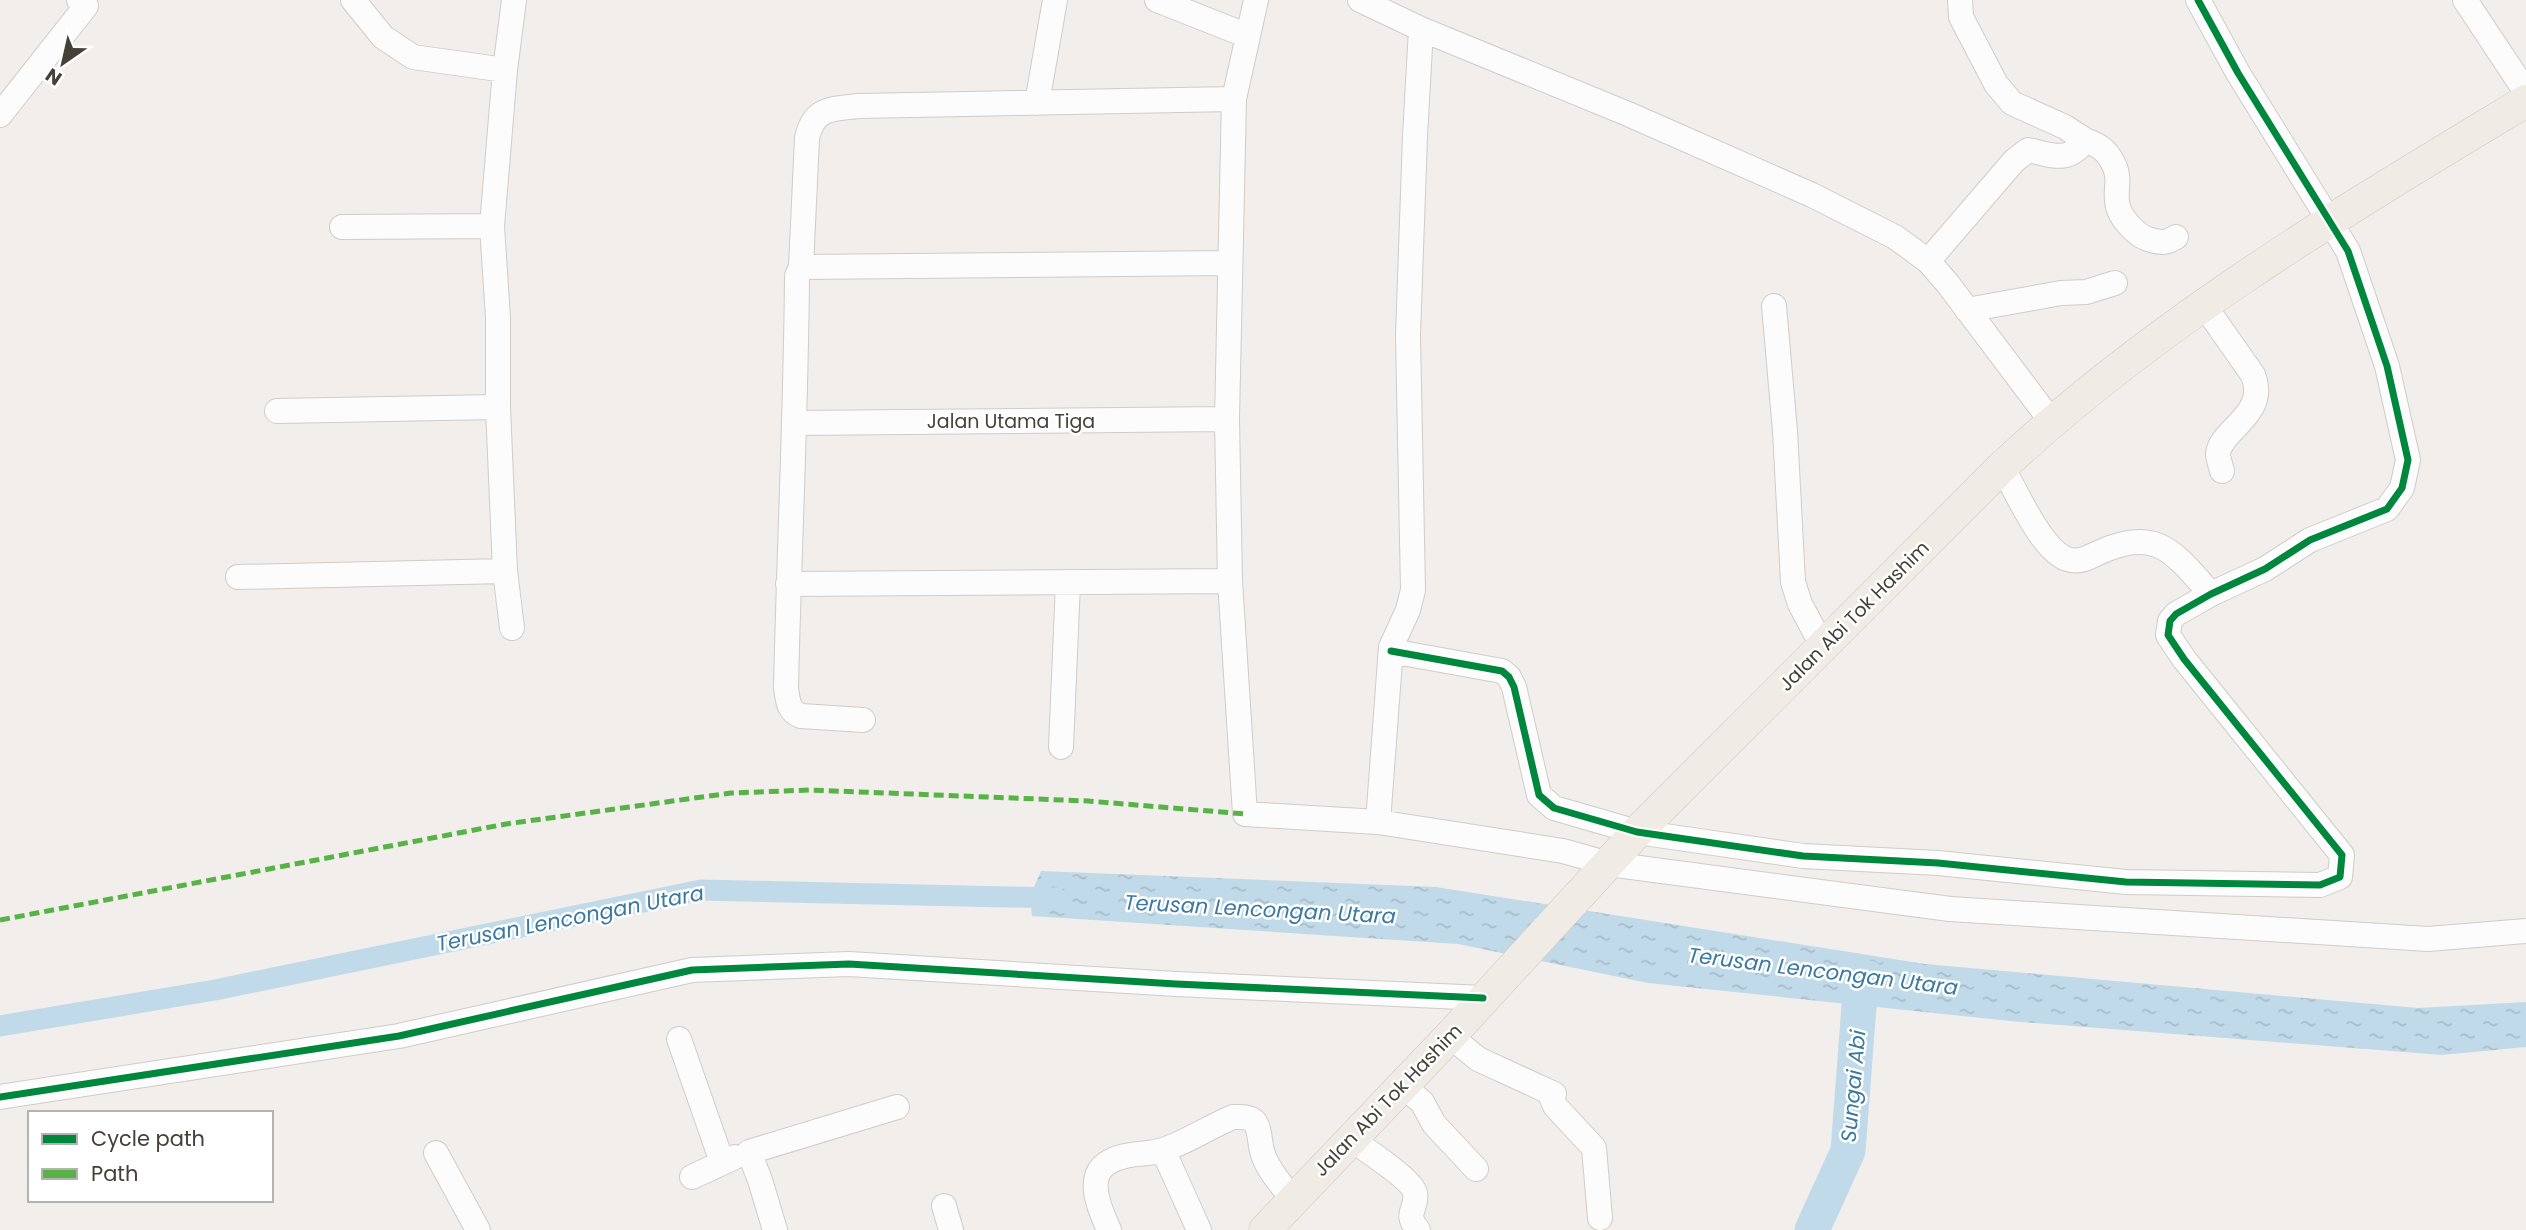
<svg xmlns="http://www.w3.org/2000/svg" width="2526" height="1230" font-family="Poppins,sans-serif">
<style>
.water{fill:url(#water-ripples)}
.lines{fill:none;stroke-linecap:round;stroke-linejoin:round}
.canal{stroke:#c1dae9;stroke-width:21}
.river{stroke:#c1dae9;stroke-width:35}
.minor-casing{stroke:#cfccc9;stroke-width:26}
.major-casing{stroke:#d1c9bb;stroke-width:33}
.minor{stroke:#fdfcfc;stroke-width:24}
.major{stroke:#f0ece5;stroke-width:32}
.quiet{stroke:#57b346;stroke-width:5;stroke-dasharray:10 5;stroke-linecap:butt}
.cycleway-casing{stroke:#fff;stroke-width:11}
.cycleway{stroke:#00873e;stroke-width:7}
.labels{text-anchor:middle;dominant-baseline:central;stroke-width:5;stroke-linejoin:round;paint-order:stroke}
.street-label{font-size:19px;fill:#454038;stroke:#fff}
.water-label{font-size:21px;font-style:italic;fill:#3b799f;stroke:#fff}
</style>
<defs>
<pattern id="water-ripples" width="26" height="14" patternUnits="userSpaceOnUse" patternTransform="scale(1.75)"><rect width="26" height="14" fill="#c1dae9"/><path d="M2 4q2-2 4 0t4 0M15 11q2-2 4 0t4 0" fill="none" stroke="#a7bcc9"/></pattern>
</defs>
<rect width="100%" height="100%" fill="#f1eeeb"/>
<path class="water" d="M1041,871L1436,887L1925,964L2418,1008L2526,1002V1047L2442,1055L2010,1021L1648,983L1458,944L1032,916L1030,896Z"/>
<g class="lines">
<path class="canal" d="M0,1026L215,990L701,890L1056,898"/>
<path class="river" d="M1812,1230L1848,1151L1859,1006L1868,978"/>
<defs>
<path id="minor" d="M353,0L383,37L413,57L505,70
M1157,0L1248,36
M1256,0L1234,99L1227,419L1230,581L1245,814L1378,822L1563,851L1609,864L1950,909L2428,939L2526,931
M1360,0L1421,29L1628,114L1812,195L1895,237L1928,261L1948,284L2051,421
M1960,0L1961,17L1996,84L2012,103L2065,127L2085,140
M2465,0L2526,92
M1037,103L1055,0
M0,115L86,6L79,0
M342,227L492,226
M1928,261L2014,161L2028,150C2053,155 2068,164 2085,140C2098,145 2106,149 2113,163C2125,185 2106,199 2128,224C2134,231 2142,238 2151,240C2161,243 2167,243 2176,237
M801,267L807,138C814,107 832,109 859,106L1234,99
M2204,305L2253,375C2269,415 2220,429 2218,454C2218,459 2221,466 2222,471
M1774,306L1785,431L1793,582L1800,604L1823,647
M1967,310L2061,293L2086,292L2115,283
M277,411L498,407
M796,423L1227,419
M2002,467C2016,490 2041,550 2067,559C2078,563 2088,558 2098,553C2157,525 2174,553 2211,594
M238,577L505,571
M788,584L1230,581
M512,628L505,571L498,407V318L492,226L505,70L514,0
M1391,651L1502,671L1509,677L1514,687L1539,795L1554,808L1637,832L1803,856L1938,863L2126,882L2320,885L2340,877L2342,855L2184,659L2168,635L2170,621L2176,614L2211,594L2265,569L2310,540L2387,509L2402,488L2408,460L2387,366L2348,251L2238,73L2198,0
M863,720L801,716C788,711 788,701 786,688C789,551 796,414 797,276L801,267L1229,263
M1061,747L1068,583
M1378,822L1391,647L1408,610L1413,590L1408,335L1415,136L1421,29
M1450,1036L1478,1059L1554,1094L1552,1099L1555,1106L1594,1148L1600,1218
M679,1039L722,1162
M1403,1086L1422,1102L1434,1124L1476,1169
M0,1097L399,1036L692,970L849,964L1176,984L1483,998
M1351,1139C1364,1149 1412,1179 1415,1193C1418,1210 1403,1212 1418,1230
M1163,1150L1199,1230
M436,1153L478,1230
M692,1177L735,1157
M944,1206L951,1230
M775,1230L760,1180L749,1152L897,1107
M1109,1230C1096,1200 1081,1166 1125,1156C1138,1153 1151,1154 1163,1150C1187,1142 1209,1127 1233,1117C1240,1117 1248,1116 1254,1121C1261,1129 1259,1144 1263,1154C1268,1171 1283,1186 1293,1200"/>
<path id="major" d="M1265,1230L1450,1036L1637,832L2002,467C2158,321 2344,211 2526,101"/>
</defs>
<use href="#minor" class="minor-casing"/>
<use href="#major" class="major-casing"/>
<use href="#minor" class="minor"/>
<use href="#major" class="major"/>
<path class="quiet" d="M0,920L506,824L731,793L810,790L1088,801L1245,814"/>
<defs>
<path id="cycleway" d="M1391,651L1502,671L1509,677L1514,687L1539,795L1554,808L1637,832L1803,856L1938,863L2126,882L2320,885L2340,877L2342,855L2184,659L2168,635L2170,621L2176,614L2211,594L2265,569L2310,540L2387,509L2402,488L2408,460L2387,366L2348,251L2238,73L2198,0
M0,1097L399,1036L692,970L849,964L1176,984L1483,998"/>
</defs>
<use href="#cycleway" class="cycleway-casing"/>
<use href="#cycleway" class="cycleway"/>
</g>
<g class="labels">
<g class="street-label">
<text x="1011" y="421">Jalan Utama Tiga</text>
<text transform="translate(1854 616) rotate(-45)">Jalan Abi Tok Hashim</text>
<text transform="translate(1388 1100) rotate(-46)">Jalan Abi Tok Hashim</text>
</g>
<g class="water-label">
<text transform="translate(1260 909) rotate(3)">Terusan Lencongan Utara</text>
<text transform="translate(570 918) rotate(-11)">Terusan Lencongan Utara</text>
<text transform="translate(1823 971) rotate(7)">Terusan Lencongan Utara</text>
<text transform="translate(1853 1086) rotate(-85)">Sungai Abi</text>
</g>
</g>
<rect x="28" y="1111" width="245" height="91" fill="#ffffff" stroke="#b5b3af" stroke-width="2"/>
<rect x="42" y="1134" width="35" height="10" fill="#00873e" stroke="#b5b3af" stroke-width="2"/>
<text x="91" y="1146" font-size="21" fill="#454038">Cycle path</text>
<rect x="42" y="1169" width="35" height="10" fill="#57b346" stroke="#b5b3af" stroke-width="2"/>
<text x="91" y="1181" font-size="21" fill="#454038">Path</text>
<g transform="translate(63 63) rotate(214)" stroke="#ffffff" stroke-width="5" paint-order="stroke">
<path d="M0-5L12 26L0 18L-12 26Z" fill="#454038"/>
<text y="-10" font-size="19" font-weight="bold" text-anchor="middle" fill="#454038">N</text>
</g>
</svg>
